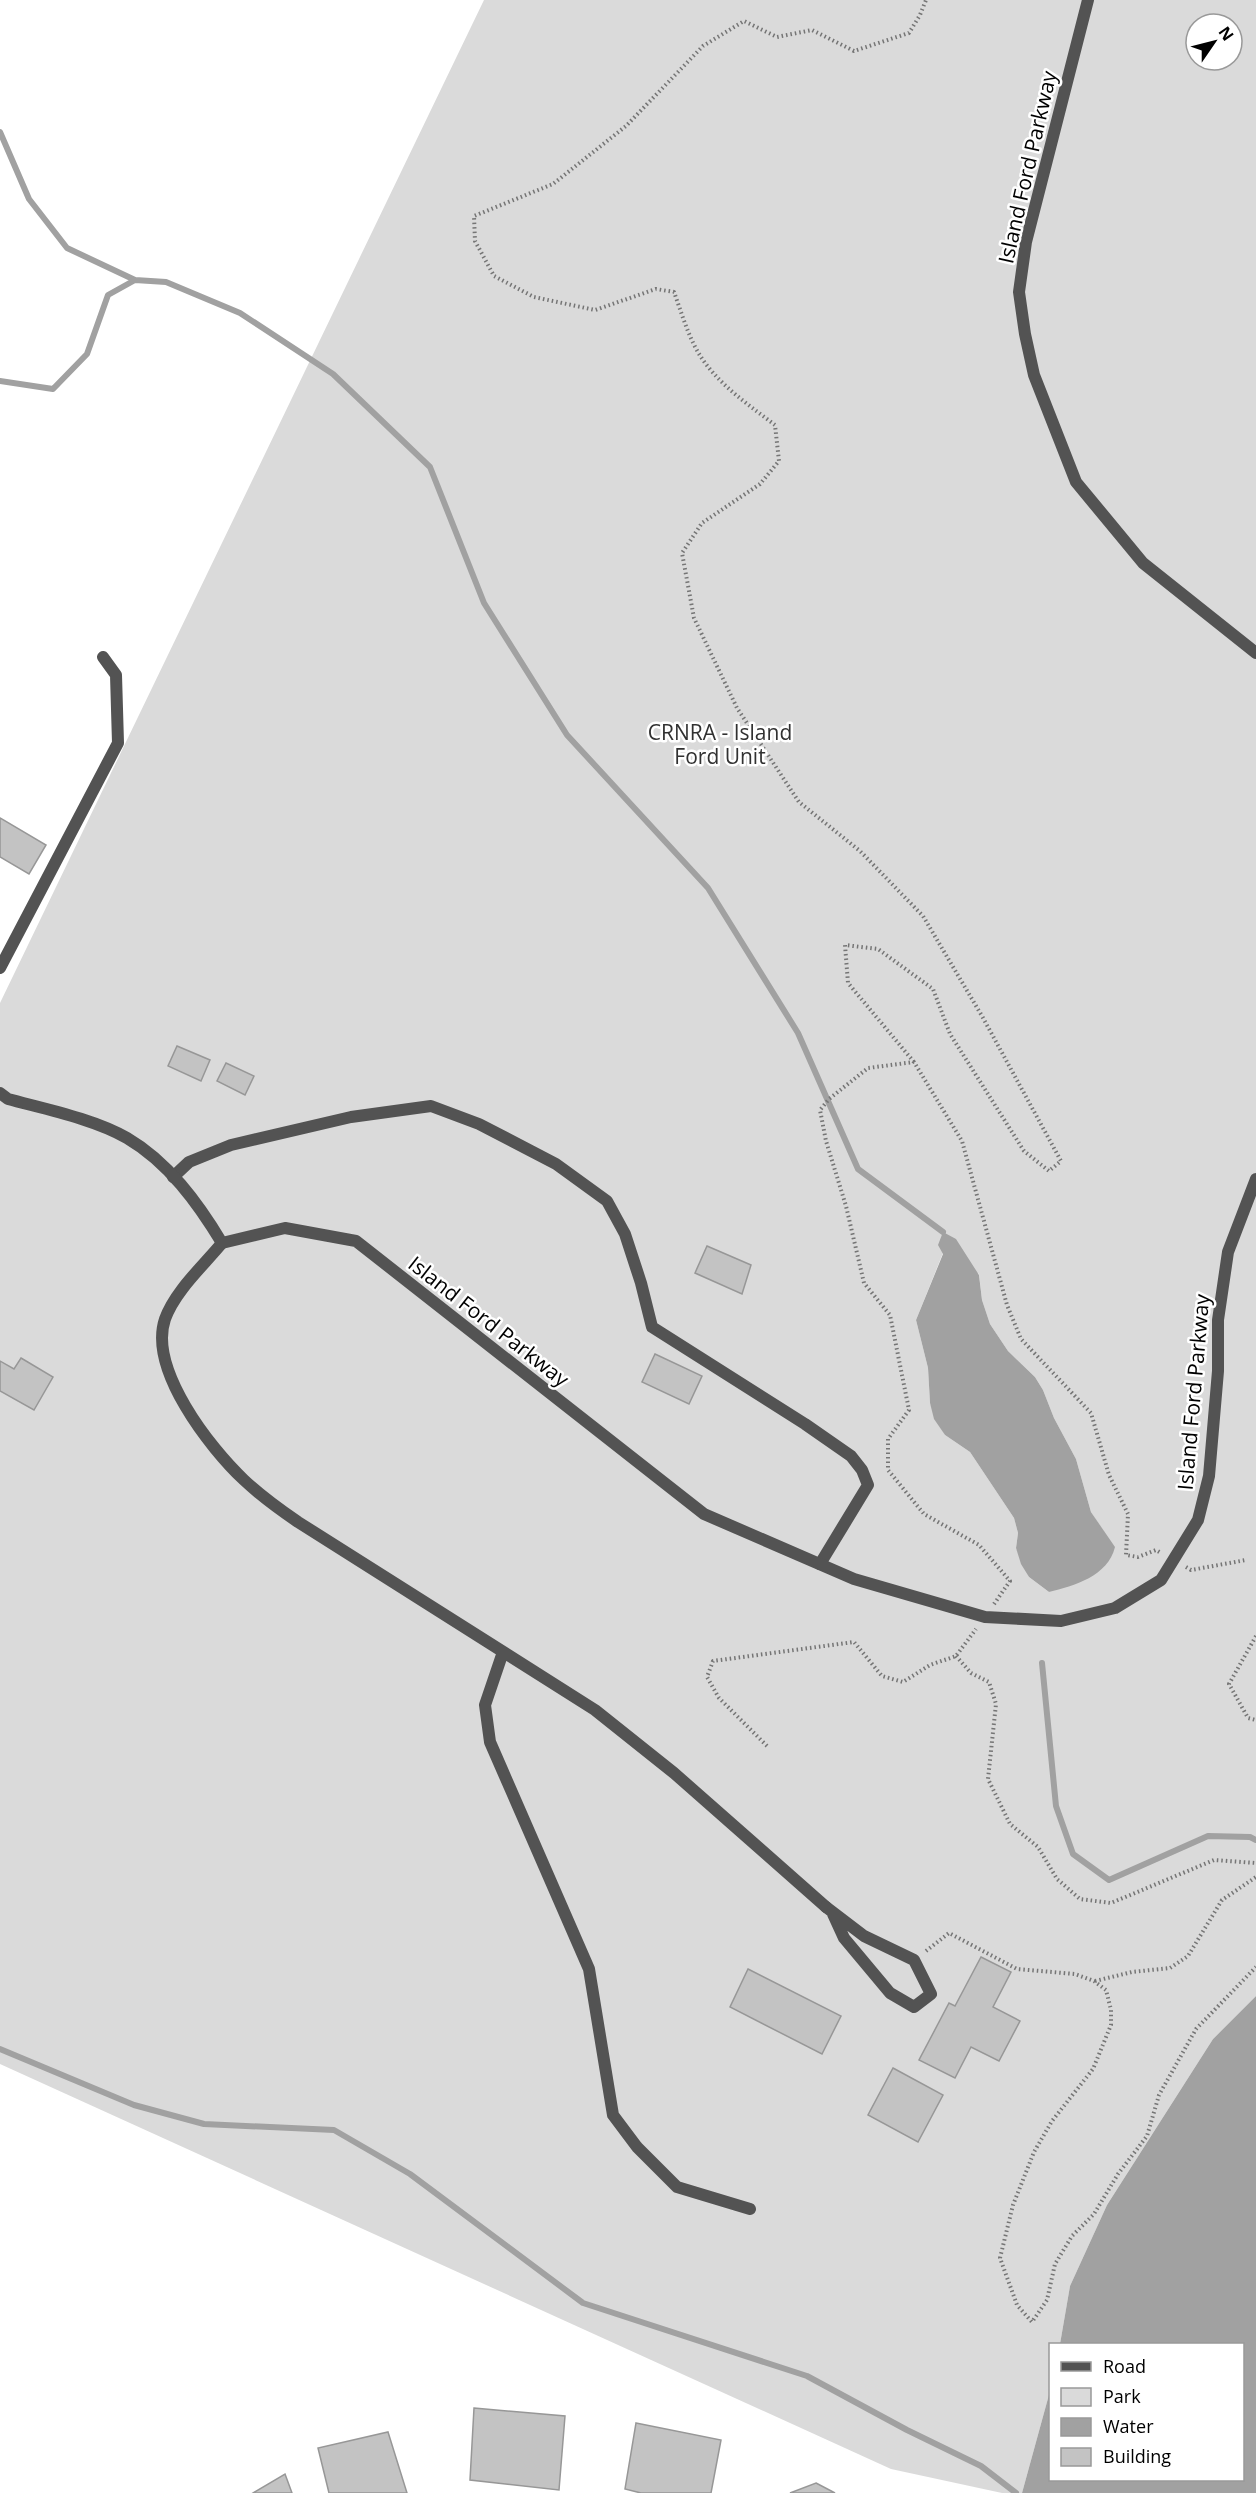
<svg xmlns="http://www.w3.org/2000/svg" width="1256" height="2493" font-family="'Open Sans',sans-serif">
<style>
.green{fill:#dadada;fill-rule:evenodd}
.water{fill:#a1a1a1}
.lines{fill:none;stroke-linecap:round;stroke-linejoin:round}
.stream{stroke:#a1a1a1;stroke-width:6}
.building{fill:#c3c3c3;stroke:#979797;stroke-width:1.5}
.path{stroke:#757575;stroke-width:4;stroke-dasharray:1.5 3;stroke-linecap:butt}
.service{stroke:#535353;stroke-width:12}
.pedestrian{stroke:#535353;stroke-width:12}
.minor{stroke:#535353;stroke-width:12}
.labels{text-anchor:middle;dominant-baseline:central;stroke-width:5;stroke-linejoin:round;paint-order:stroke}
.street-label{font-size:21px;fill:#000;stroke:#fff}
.park-label{font-size:21px;fill:#313131;stroke:#fff}
</style>
<rect width="100%" height="100%" fill="#fff"/>
<path class="green" d="M484,0H1256V1996L1213,2039L1107,2205L1070,2286L1060,2344H1050V2391L1022,2493H1002L891,2469L0,2064V1003ZM1196,24H1232V60H1196ZM943,1253L979,1274L982,1300L990,1324L1008,1351L1035,1377L1043,1390L1054,1418L1076,1459L1091,1512L1114,1547L1049,1592L1029,1577L1016,1548L1018,1533L1014,1518L970,1452L945,1435L930,1403L928,1368L916,1320Z"/>
<path class="water" d="M943,1232L956,1239L979,1275L982,1300L990,1324L1008,1351L1035,1377L1043,1390L1054,1418L1076,1459L1091,1512L1115,1547C1108,1576 1074,1586 1049,1592L1029,1577L1021,1564L1016,1548L1018,1533L1014,1518L970,1452L945,1435L934,1419L930,1403L928,1368L916,1320L943,1254L938,1245Z
M1256,1996V2493H1022L1050,2391V2480H1242V2344H1060L1070,2286L1107,2205L1213,2039Z"/>
<g class="lines">
<path class="stream" d="M0,132L29,199L67,248L135,280
M0,381L53,389L87,354L108,295L135,280L166,282L240,313L333,374L430,467L484,603L567,735L708,888L798,1033L858,1169L943,1232
M1042,1663L1056,1806L1073,1854L1109,1880L1208,1836L1250,1837L1256,1840
M0,2049L134,2105L204,2124L334,2130L410,2174L583,2303L807,2376L907,2430L981,2466L1016,2493"/>
</g>
<path class="building" d="M0,818L46,845L29,874L0,857Z
M177,1046L210,1060L201,1081L168,1066Z
M226,1063L254,1076L245,1095L217,1081Z
M707,1246L751,1265L742,1294L695,1273Z
M655,1354L702,1376L689,1404L642,1382Z
M21,1358L53,1377L34,1410L0,1391V1361L14,1369Z
M981,1957L1011,1972L993,2007L1020,2021L999,2061L971,2047L955,2078L919,2060L949,2003L955,2006Z
M748,1969L841,2016L822,2054L730,2007Z
M893,2068L943,2095L918,2142L868,2115Z
M474,2408L565,2416L559,2490L470,2480Z
M636,2423L721,2440L711,2493H641L625,2489Z
M388,2432L407,2493H329L318,2448Z
M285,2474L292,2493H253Z
M816,2483L835,2493H790Z"/>
<g class="lines">
<path class="path" d="M914,1062L848,983L845,945L878,949L933,989L950,1034L1024,1151L1049,1171L1061,1161L982,1016L923,916L860,851L799,802L737,708L694,618L682,553L702,523L760,484L779,461L775,425C750,406 722,387 703,360C689,340 682,314 674,292L656,289L595,310L534,297L494,276L475,241L474,216L553,184L626,126L703,46L744,21L777,37L812,30L854,51L909,33L920,15L926,0
M1186,1567L1191,1570L1246,1560
M994,1604L1010,1581L979,1545L924,1514L888,1470V1439L909,1410L890,1315L864,1283L846,1206L826,1141L820,1110L829,1099L868,1068L914,1062L962,1141L1007,1305L1021,1339L1091,1413L1109,1475L1128,1514L1126,1555L1138,1557L1156,1550L1161,1553
M1256,1636L1229,1684L1248,1718L1256,1720
M956,1656L971,1673L989,1682L996,1704L988,1779L1010,1824L1038,1847L1057,1879L1080,1899L1111,1903L1214,1860L1256,1863
M767,1746L719,1698L707,1677L713,1661L854,1642L882,1676L903,1682L930,1665L956,1656L976,1629
M926,1951L949,1933L1017,1969L1075,1974L1094,1981L1106,1990L1111,2010V2025L1093,2069L1052,2121L1034,2152L1013,2205L1000,2258L1017,2305L1032,2322L1047,2300L1055,2264L1072,2236L1094,2214L1118,2174L1147,2136L1159,2095L1196,2029L1256,1967
M1095,1981L1132,1972L1170,1968L1188,1956L1222,1900L1256,1877"/>
<path class="service" d="M0,968L118,743L116,675L103,657
M173,1177L189,1162L231,1145L351,1117L431,1106L479,1124L556,1164L607,1201L625,1234L641,1283L652,1327L805,1424L851,1456L862,1470L868,1485L820,1564
M222,1243C203,1266 175,1291 165,1319C148,1369 210,1448 244,1480C261,1496 279,1509 298,1522L595,1710L674,1773L826,1907
M503,1652L485,1705L490,1742L589,1969L613,2115L637,2147L677,2187L750,2209"/>
<path class="pedestrian" d="M826,1907L864,1936L914,1960L931,1994L914,2007L890,1993L844,1938L833,1914"/>
<path class="minor" d="M1088,0L1026,242L1019,292L1025,334L1034,375L1076,482L1143,563L1256,653
M0,1093L8,1099C45,1109 94,1119 127,1138C168,1162 198,1203 222,1243L285,1228L356,1241L704,1514L854,1579L985,1617L1061,1621L1115,1608L1161,1580L1198,1520L1209,1476L1218,1371V1320L1228,1252L1256,1179"/>
</g>
<g class="labels">
<g class="street-label">
<text transform="translate(1027 167) rotate(-77)">Island Ford Parkway</text>
<text transform="translate(489 1321) rotate(38)">Island Ford Parkway</text>
<text transform="translate(1193 1392) rotate(-85)">Island Ford Parkway</text>
</g>
<g class="park-label">
<text x="720" y="732">CRNRA - Island<tspan x="720" dy="24">Ford Unit</tspan></text>
</g>
</g>
<rect x="1049" y="2343" width="195" height="138" fill="#ffffff" stroke="#999999" stroke-width="1.5"/>
<rect x="1061" y="2362" width="30" height="9" fill="#535353" stroke="#999999" stroke-width="1.5"/>
<text x="1103" y="2373" font-size="18" fill="#000000">Road</text>
<rect x="1061" y="2388" width="30" height="18" fill="#dadada" stroke="#999999" stroke-width="1.5"/>
<text x="1103" y="2403" font-size="18" fill="#000000">Park</text>
<rect x="1061" y="2418" width="30" height="18" fill="#a1a1a1" stroke="#999999" stroke-width="1.5"/>
<text x="1103" y="2433" font-size="18" fill="#000000">Water</text>
<rect x="1061" y="2448" width="30" height="18" fill="#c3c3c3" stroke="#999999" stroke-width="1.5"/>
<text x="1103" y="2463" font-size="18" fill="#000000">Building</text>
<g transform="translate(1214 42) rotate(55)"><circle r="28" fill="#ffffff" stroke="#999999" stroke-width="1.5"/>
<path d="M0-4.5L10 22L0 15L-10 22Z" fill="#000000"/>
<text y="-9" font-size="16" font-weight="bold" text-anchor="middle" fill="#000000">N</text>
</g>
</svg>
